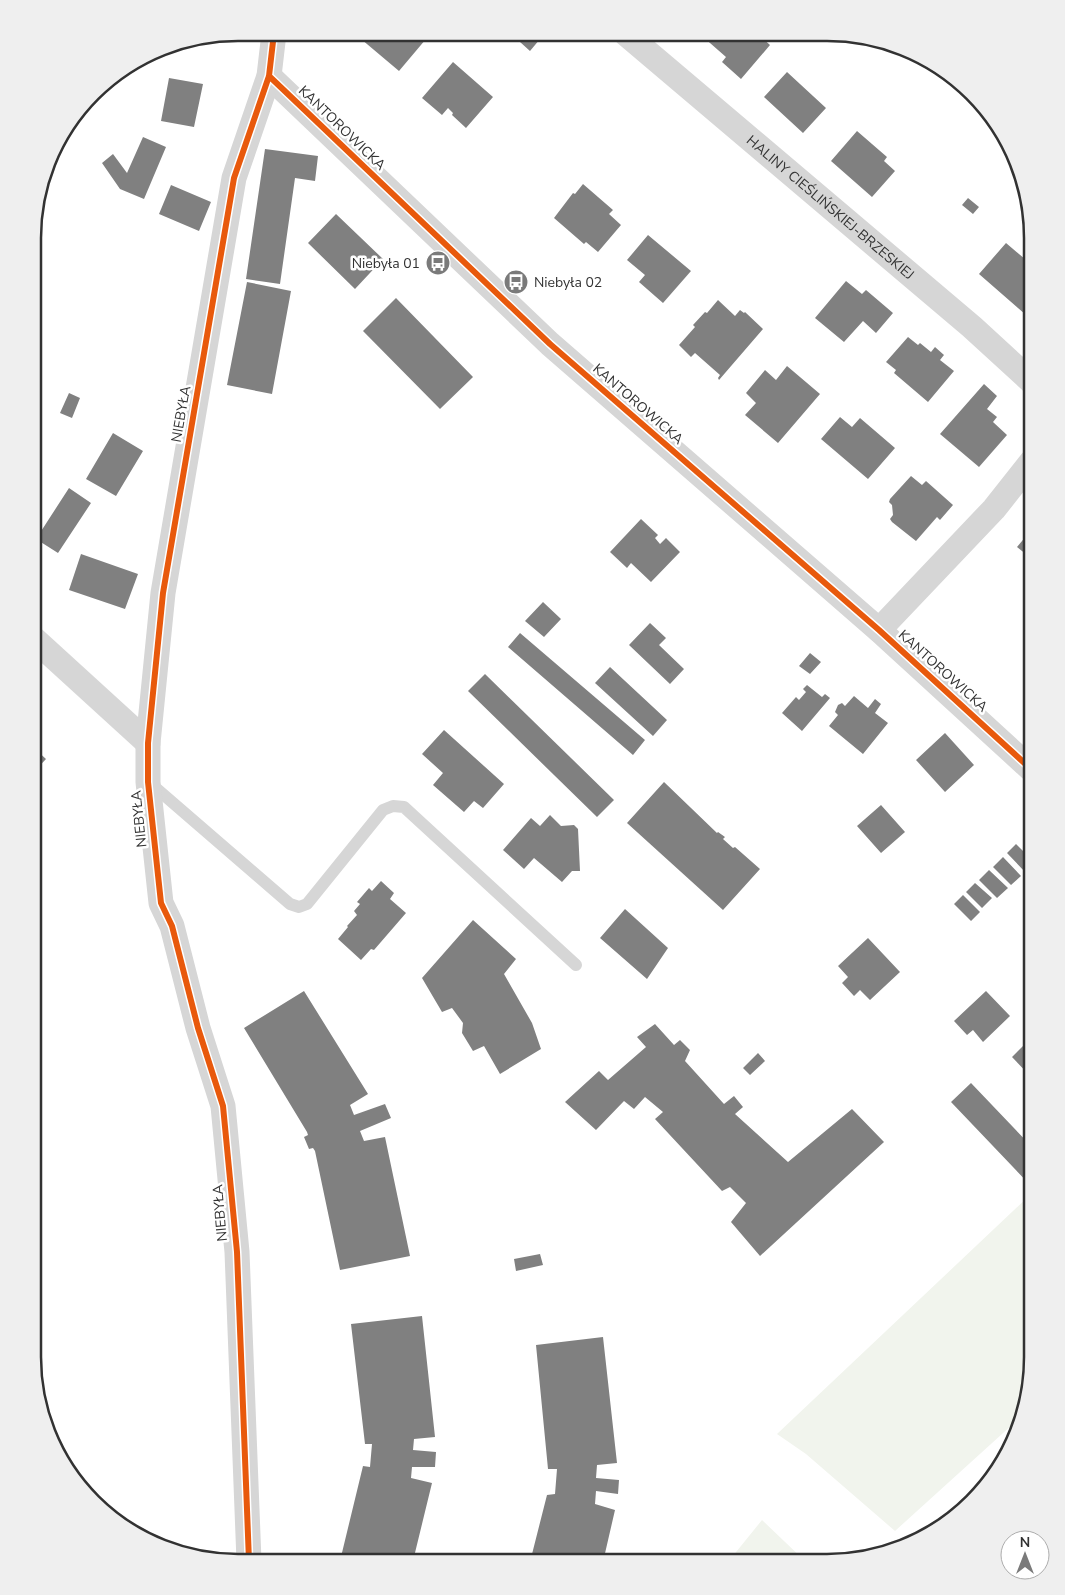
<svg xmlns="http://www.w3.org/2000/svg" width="1065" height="1595" font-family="'Nunito Sans',sans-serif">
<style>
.green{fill:#f1f4ed}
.building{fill:#808080}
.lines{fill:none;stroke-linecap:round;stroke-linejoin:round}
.lane{stroke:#d6d6d6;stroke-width:12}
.street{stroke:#d6d6d6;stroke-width:25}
.cycleway-casing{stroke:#fff;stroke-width:9}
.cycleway{stroke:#e8590c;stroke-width:6}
.labels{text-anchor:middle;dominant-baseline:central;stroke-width:5;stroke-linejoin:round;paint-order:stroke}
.street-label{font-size:14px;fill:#323232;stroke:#fff}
.poi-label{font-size:14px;fill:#323232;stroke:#fff;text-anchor:end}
.rim{fill:none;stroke:#323232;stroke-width:2.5}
</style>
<rect width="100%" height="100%" fill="#fff"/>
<path class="green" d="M1030,1195L1032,1197V1371L1023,1415L895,1531L806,1454L777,1434Z
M762,1520L806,1562H728Z"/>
<path class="building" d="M367,33H412L422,41L425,37L426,39L399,71L361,39Z
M510,33H545L530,51Z
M704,34H758L770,45L741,79L722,62L726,57L702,36Z
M453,62L493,97L466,128L452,115L453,113L448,108L442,115L422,98Z
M787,72L826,108L803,133L764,97Z
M169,78L203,84L194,127L161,121Z
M857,131L887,157L884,161L895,171L872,197L831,161Z
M143,137L166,147L144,199L120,189L102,163L113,154L127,173Z
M265,149L318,156L315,181L295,178L280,284L246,279Z
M583,184L613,210L609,214L621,225L598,252L586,242L584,244L554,218L573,193L575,194Z
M171,185L211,202L199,231L159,214Z
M968,198L979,207L973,214L962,205Z
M336,214L383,259L355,289L308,243Z
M648,235L691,271L663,303L639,282L645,275L627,260Z
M1006,243L1032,265V307L1026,315L979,274Z
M846,281L862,294L866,290L893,313L876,333L863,321L844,342L815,318Z
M247,282L291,291L272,394L227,385Z
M396,298L473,377L440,409L363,331Z
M718,300L735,316L740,310L744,313L745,312L763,329L719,380L718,378L720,375L695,353L691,357L679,345L695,327L693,325L705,312L707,313Z
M908,337L918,345L920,343L931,352L935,347L944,355L940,360L954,371L928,402L894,373L896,370L886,362Z
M787,366L820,394L778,443L745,415L756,403L746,393L765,370L776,380Z
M984,384L997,396L987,409L997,417L993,422L1007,435L979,467L940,434Z
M69,393L80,398L72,418L60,413Z
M840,417L852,427L860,418L895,448L868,479L821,439Z
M113,433L143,451L116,496L86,479Z
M911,476L922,485L926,481L953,505L940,520L937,517L916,541L892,522L890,519L893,515L892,505L889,502L890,499Z
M69,488L91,503L58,553L36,539Z
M641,519L658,535L655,538L660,544L666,538L680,552L651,582L631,563L627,568L610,552Z
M1032,529V559L1017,547Z
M81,554L138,574L125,609L69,590Z
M543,602L561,619L544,637L525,621Z
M650,623L666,638L659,645L684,669L670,684L629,645Z
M520,633L645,740L633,755L508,647Z
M810,653L821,662L810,674L799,666Z
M610,667L667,720L653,736L595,683Z
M485,674L614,800L597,817L468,691Z
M807,685L822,697L825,694L830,698L802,731L782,713L796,697L799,700L806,692L803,689Z
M854,696L868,708L875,699L881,704L875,713L888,723L863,754L829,726L838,715L835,712L838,705L842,703L845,706Z
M444,730L504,784L483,808L474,801L464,812L433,785L443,773L422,754Z
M945,733L974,765L945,792L916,760Z
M33,747L46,759L33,773Z
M664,782L717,833L718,832L725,837L723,839L733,848L735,847L760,869L723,910L627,823Z
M881,805L905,832L881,853L857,826Z
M550,815L561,826L574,825L578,829L580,871H572L562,882L534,858L524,869L503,850L531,818L540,826Z
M1032,827V843L1024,835Z
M1016,844L1032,860V865L1025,872L1007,853Z
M1003,857L1021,876L1011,885L993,867Z
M989,870L1008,888L997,898L979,880Z
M381,881L394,893L390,899L406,913L374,950L371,949L361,960L338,939L348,927L347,926L357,915L354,911L360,904L357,902L369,888L372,891Z
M975,883L992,898L982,908L966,892Z
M963,895L980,912L971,921L954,904Z
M625,909L668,948L647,979L600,938Z
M473,920L516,959L504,974L532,1023L541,1049L500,1074L484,1046L473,1051L462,1033L463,1023L452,1008L442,1012L422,978Z
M868,938L900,972L870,1000L860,990L854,996L842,983L848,977L838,966Z
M304,991L368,1094L350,1105L354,1115L385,1104L391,1118L360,1131L364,1141L385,1137L410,1256L340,1270L315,1151L313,1148L309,1149L304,1137L308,1135L307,1132L244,1028Z
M986,991L1010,1016L983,1042L973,1030L967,1035L954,1021Z
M655,1024L674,1045L680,1040L690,1050L685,1061L724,1104L734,1096L743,1107L735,1114L788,1162L852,1109L884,1142L760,1256L731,1222L746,1203L730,1187L722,1191L655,1119L663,1112L645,1097L634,1109L624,1101L596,1130L565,1102L599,1071L608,1080L646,1047L637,1037Z
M1032,1037V1078L1012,1057Z
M758,1053L765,1061L750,1075L743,1068Z
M971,1083L1032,1147V1187L951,1102Z
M540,1254L543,1265L516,1271L514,1259Z
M422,1316L435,1437L414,1439L413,1450L436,1452L435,1467H412L411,1478L432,1483L413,1561H340L363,1466L370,1467L372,1444H365L351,1324Z
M603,1337L617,1463L597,1465L596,1478L619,1480L618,1494L596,1491L595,1504L615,1510L603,1562H530L547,1495L555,1494L557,1469H548L536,1345Z"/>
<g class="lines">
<path class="lane" d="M150,783L290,904L299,907L307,904L383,810L393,806L404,807L576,965"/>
<g class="street">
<path id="s1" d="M626,34L972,327L1032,382"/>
<path d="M269,76L550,344L879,630L1032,770"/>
<path d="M879,630L994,509L1032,461"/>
<path d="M34,639L148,743"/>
<path d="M249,1561L237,1252L223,1106L198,1028L172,926L161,903L148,782V743L163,593L234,178L269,76L274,33"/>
</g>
<defs>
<path id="cycleway" d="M269,76L550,344L879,630L1032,770
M249,1561L237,1252L223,1106L198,1028L172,926L161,903L148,782V743L163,593L234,178L269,76L274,33"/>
</defs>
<use href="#cycleway" class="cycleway-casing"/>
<use href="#cycleway" class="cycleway"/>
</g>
<defs>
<symbol id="bus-disc" viewBox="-11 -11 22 22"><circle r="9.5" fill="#7a7a7a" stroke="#fff"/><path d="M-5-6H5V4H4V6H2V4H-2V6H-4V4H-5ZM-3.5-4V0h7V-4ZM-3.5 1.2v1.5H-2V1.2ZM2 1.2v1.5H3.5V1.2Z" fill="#fff"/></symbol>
</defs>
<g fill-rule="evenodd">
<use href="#bus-disc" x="424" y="249" width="28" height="28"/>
<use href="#bus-disc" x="502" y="268" width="28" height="28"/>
</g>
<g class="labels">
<g class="street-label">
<text transform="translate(342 128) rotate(44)">KANTOROWICKA</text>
<text stroke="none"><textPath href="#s1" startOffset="268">HALINY CIEŚLIŃSKIEJ-BRZESKIEJ</textPath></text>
<text transform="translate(638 404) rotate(41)">KANTOROWICKA</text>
<text transform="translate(181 414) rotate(-80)">NIEBYŁA</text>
<text transform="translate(943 671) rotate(42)">KANTOROWICKA</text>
<text transform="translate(139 819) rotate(-96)">NIEBYŁA</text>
<text transform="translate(220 1213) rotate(-95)">NIEBYŁA</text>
</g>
<g class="poi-label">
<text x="420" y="263">Niebyła 01</text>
<text x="534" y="282" text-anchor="start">Niebyła 02</text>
</g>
</g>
<path d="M0 0H1065V1595H0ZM238 41H827A197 197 0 0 1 1024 238V1357A197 197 0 0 1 827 1554H238A197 197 0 0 1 41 1357V238A197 197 0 0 1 238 41Z" fill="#efefef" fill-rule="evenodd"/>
<path class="rim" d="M238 41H827A197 197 0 0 1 1024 238V1357A197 197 0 0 1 827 1554H238A197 197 0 0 1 41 1357V238A197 197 0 0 1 238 41Z"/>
<g transform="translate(1025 1555)"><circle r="24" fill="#ffffff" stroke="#adadad"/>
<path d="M0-4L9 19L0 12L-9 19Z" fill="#7a7a7a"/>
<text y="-8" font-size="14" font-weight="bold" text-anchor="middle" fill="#323232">N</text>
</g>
</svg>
